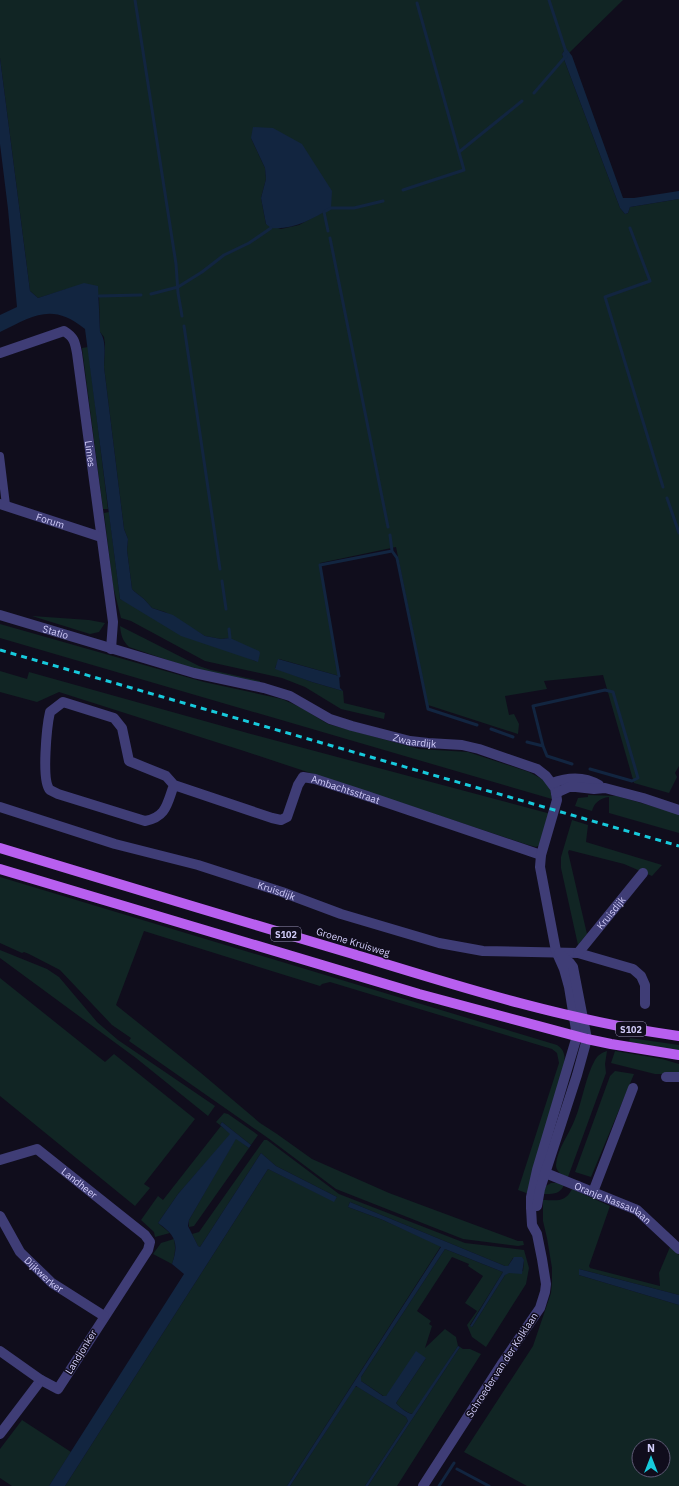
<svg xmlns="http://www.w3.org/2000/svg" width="679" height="1486" font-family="'IBM Plex Sans',sans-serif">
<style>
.green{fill:#112524;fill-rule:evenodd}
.water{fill:#122540}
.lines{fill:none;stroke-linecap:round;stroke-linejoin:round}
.stream{stroke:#122540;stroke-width:3}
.pedestrian{stroke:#3f3d76;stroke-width:8}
.minor{stroke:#3f3d76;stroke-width:10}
.tertiary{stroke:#3f3d76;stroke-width:10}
.primary{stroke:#b85fef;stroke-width:10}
.rail{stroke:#17cadc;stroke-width:3;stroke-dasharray:6 5;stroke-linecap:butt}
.labels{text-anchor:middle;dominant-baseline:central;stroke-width:3;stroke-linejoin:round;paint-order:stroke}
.shield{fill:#100d1c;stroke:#9893b7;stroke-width:1}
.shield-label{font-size:9px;font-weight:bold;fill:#d2cdfa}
.street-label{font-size:10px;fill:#d2cdfa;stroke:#100d1c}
</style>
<rect width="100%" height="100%" fill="#100d1c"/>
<path class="green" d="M0,0H623L569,53L566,48L562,54L620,208L625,214L628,213L630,207L679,199V766L675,773L677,777L669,793L634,783L603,675L544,681L547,689L505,696L509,715L514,714L519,724L518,734L428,705L396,547L320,563L339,676L279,659L275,668L312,682L343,691L344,703L385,713L384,719L341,709L305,687L282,678L205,661L131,621L121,618L113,586L104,513L109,512L120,599L257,662L230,638L221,639L205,636L165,612L152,608L144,599L135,592L132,589L127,550L128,539L124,529L104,367L105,344L104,337L100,332L99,296L67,289L38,298L30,291L0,58ZM251,138L331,208L299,225L281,229L266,224L261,198L266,179L265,168Z
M88,347L108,509H103L82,348Z
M32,616L89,620L105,623L99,632L90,634Z
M0,624L204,682L282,699L300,707L328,724L419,749L468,752L529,772L544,780L550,787L552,799L0,638Z
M120,626L199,666L211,670L260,681V684L191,668L129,647C122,640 121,635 120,626Z
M0,671L27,679L29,672L251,734L551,814L542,844L536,847L525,844L244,751L59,692L37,702L0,692Z
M588,795L617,796L679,814V833L609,813V797C600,798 594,803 592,811L575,806L578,798L588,797Z
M572,820L588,825L586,842L662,865L652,876L624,864L569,850L568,852L587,934L578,945L561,868V857Z
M0,877L557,1045C567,1051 565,1061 563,1072L529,1194L518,1190L559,1063L557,1053L552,1049L330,982L322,984L320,986L144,931L116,1005L201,1073L260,1123L277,1134L312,1159L389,1193L518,1241H523L524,1245L518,1246L463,1239L336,1189L268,1138L129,1041L131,1038L112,1025L60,970L29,954L24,952L22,953L0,943Z
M0,950L47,969L59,977L97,1022L118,1040L215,1106L208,1116L136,1058L0,958Z
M0,978L105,1062L114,1054L195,1119L144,1184L150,1188L135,1206L0,1096Z
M630,1038L679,1045V1051L629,1042Z
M607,1051L605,1064L606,1073L568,1177C562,1175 556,1172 556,1165C557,1149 570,1133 575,1119C582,1102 586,1075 595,1060C598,1055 601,1053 607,1051Z
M615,1051L662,1059L679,1064V1074H655L611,1063Z
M615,1071L634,1074L591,1177L575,1172L610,1076Z
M224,1113L228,1114L258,1135L251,1145L222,1122L220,1125L216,1122Z
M221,1126L231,1134L178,1194L158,1223L170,1233L155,1237L154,1232L141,1220L158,1196L163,1200Z
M236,1138L249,1148L194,1226L189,1227V1220Z
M264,1140H267L339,1194L465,1243L524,1250L529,1268L526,1284L486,1347L472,1337L467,1325L477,1311L465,1303L483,1276L468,1266L469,1264L452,1257L417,1311L431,1321L429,1324L432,1326L425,1348L445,1329L456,1337L458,1346L413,1414C407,1413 399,1407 396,1403L426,1358L385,1397L361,1381V1377L445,1249L503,1272L470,1325L472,1327L505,1275L507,1273L523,1271L524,1260L513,1258L508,1266H505L350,1202L348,1207L383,1220L441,1246L287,1486H65L268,1169L334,1201L337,1197L276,1166L261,1153L200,1247L198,1246L192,1234L199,1232Z
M551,1183H558L564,1185C560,1195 551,1194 543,1194L546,1186Z
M572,1189L610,1206L589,1266L590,1268L660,1286L659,1273L670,1247L679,1255V1295L579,1269V1275L679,1305V1486H527L464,1452L533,1346L551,1293L552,1281V1268L547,1238L543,1221V1200C557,1200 565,1203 572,1189ZM639,1446H663V1470H639Z
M174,1239C176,1249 175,1255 172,1264L153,1254L161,1243Z
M460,1347L463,1349H470L481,1354L397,1486H368Z
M355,1387H358L406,1417L408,1421L365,1486H290Z
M22,1420L71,1452L49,1486H12L0,1478V1449Z"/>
<path class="water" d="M566,48L572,56L623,198H634L679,191V199L630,207L628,213L625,214L620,208L562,54Z
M0,58L30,291L38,298L84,283L98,286L100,332C107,342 104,355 104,367L124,529L128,539L127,550L132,589L135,592L144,599L152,608L173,615L205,636L221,639L230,638L259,651L260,653L258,662L181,636L120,599L85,329C52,302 33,316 0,332V315L17,307L8,209L0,144Z
M253,127L273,128L302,144L332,191L331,208C312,219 294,230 271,228L266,224L261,198L266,179L265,168L251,138Z
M278,659L339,676L340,688L343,691L312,682L275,669Z
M222,1122L251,1145L249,1148L236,1139L189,1220L188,1226L198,1246L200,1247L261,1153L276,1166L337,1197L334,1202L268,1169L65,1486H49L184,1274L172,1264C179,1244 176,1235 158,1223L178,1194L230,1134L220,1125Z
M350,1202L505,1266H508L514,1257H522L524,1260L522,1274L509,1273L505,1275L472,1327L470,1326L503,1272L445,1249L361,1377V1381L383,1396H386L416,1351L426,1358L396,1403C399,1407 407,1413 412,1414L458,1346L460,1347L368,1486H365L408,1421L406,1417L356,1386L290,1486H287L441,1247L383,1220L348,1207Z
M579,1269L679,1295V1305L579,1275Z"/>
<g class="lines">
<path class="stream" d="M135,0L176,264L178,293L182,316
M549,0L566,52
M534,93L566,56
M459,152L522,101
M403,190L464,170L417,3
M630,228L650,281L605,297L663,487
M328,231L324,212L331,208H354L383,201
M330,238L388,527
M151,294L178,287L202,272L224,255L249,243L271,228
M99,296L141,295
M184,326L220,569
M667,498L679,533
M392,551L397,558L428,709L477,725
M222,581L226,609
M229,629L230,638
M339,676L320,565L392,551L390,535
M491,729L513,737
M527,742L543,746L547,756L572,764
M543,746L533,706L605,690L613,692L638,778L632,781L590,769
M457,1469L489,1486
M439,1486L454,1463"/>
<path class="pedestrian" d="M0,456L6,505"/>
<g class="minor">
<path id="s1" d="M0,353L64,331C74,337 75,342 77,353L113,622L111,649"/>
<path id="s2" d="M0,504L101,537"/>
<path id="s3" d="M174,785C167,803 167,817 145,821L58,794C56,793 52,791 50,790C41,781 47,725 50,712L63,702L114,718L122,728L129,761L166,776L174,785L272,818L281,820L287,817L298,785L303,777L315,779L367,796L541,855"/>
<path id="s4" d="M0,807L115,844L198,865L282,892L341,914L439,943L483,951L578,953L633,969L641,976L645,985V1004"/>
<path id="s5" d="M578,953L643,873"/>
<path d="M666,1077H679"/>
<path id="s6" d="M0,1160L37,1149L145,1235L150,1242L148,1250L58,1389L41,1380L0,1434"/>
<path id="s7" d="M538,1170L637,1210L679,1249"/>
<path d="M593,1192L633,1088"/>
<path id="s8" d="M0,1216L20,1252L52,1283L104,1316"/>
<path d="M0,1351L41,1380"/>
</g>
<g class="tertiary">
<path id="s9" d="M0,615L194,673L264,688L290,696L330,719L352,726L410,741L428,743L462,745L479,749L537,769L546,776L555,788L556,793L557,800L541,855L540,867L556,951L564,969L569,987L577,1036L537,1170L531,1197V1208L532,1225L537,1234L542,1259L546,1284L545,1292L540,1308L503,1362L423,1486"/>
<path d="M552,783C568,777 584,776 599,785"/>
<path d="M556,793L569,787H576L594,789L605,788L643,798L679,810"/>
<path d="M537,1206L540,1189L577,1075L587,1039L573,967L570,963L559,953"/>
</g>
<path class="primary" d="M0,848C118,884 235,919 353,954C460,987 568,1021 679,1036
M0,869L419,994L587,1039L611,1044L679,1055"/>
<path class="rail" d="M0,650L679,846"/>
</g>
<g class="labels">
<g class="shield">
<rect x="271" y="927" width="30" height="14" rx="3"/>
<rect x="616" y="1022" width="30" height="14" rx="3"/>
</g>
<g class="shield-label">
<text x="286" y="934">S102</text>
<text x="631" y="1029">S102</text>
</g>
<g class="street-label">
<text stroke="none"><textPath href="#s1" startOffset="196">Limes</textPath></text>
<text stroke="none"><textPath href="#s2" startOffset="53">Forum</textPath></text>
<text stroke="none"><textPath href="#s9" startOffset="58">Statio</textPath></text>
<text stroke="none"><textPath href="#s9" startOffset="435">Zwaardijk</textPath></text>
<text stroke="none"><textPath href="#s3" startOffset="604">Ambachtsstraat</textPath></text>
<text stroke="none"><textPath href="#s4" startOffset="289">Kruisdijk</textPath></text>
<text stroke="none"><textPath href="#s5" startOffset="52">Kruisdijk</textPath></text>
<text transform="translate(353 942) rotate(17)">Groene Kruisweg</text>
<text stroke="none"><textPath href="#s6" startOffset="93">Landheer</textPath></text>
<text stroke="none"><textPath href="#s7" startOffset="82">Oranje Nassaulaan</textPath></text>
<text stroke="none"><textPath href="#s8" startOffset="74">Dijkwerker</textPath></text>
<text transform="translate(81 1352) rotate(-58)">Landjonker</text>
<text transform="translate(502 1365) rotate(-57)">Schroeder van der Kolklaan</text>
</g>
</g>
<g transform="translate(651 1458)"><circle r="19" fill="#100d1c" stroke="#5e5a75"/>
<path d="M0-3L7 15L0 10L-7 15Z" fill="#17cadc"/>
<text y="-6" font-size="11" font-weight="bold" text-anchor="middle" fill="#d2cdfa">N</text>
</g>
</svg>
